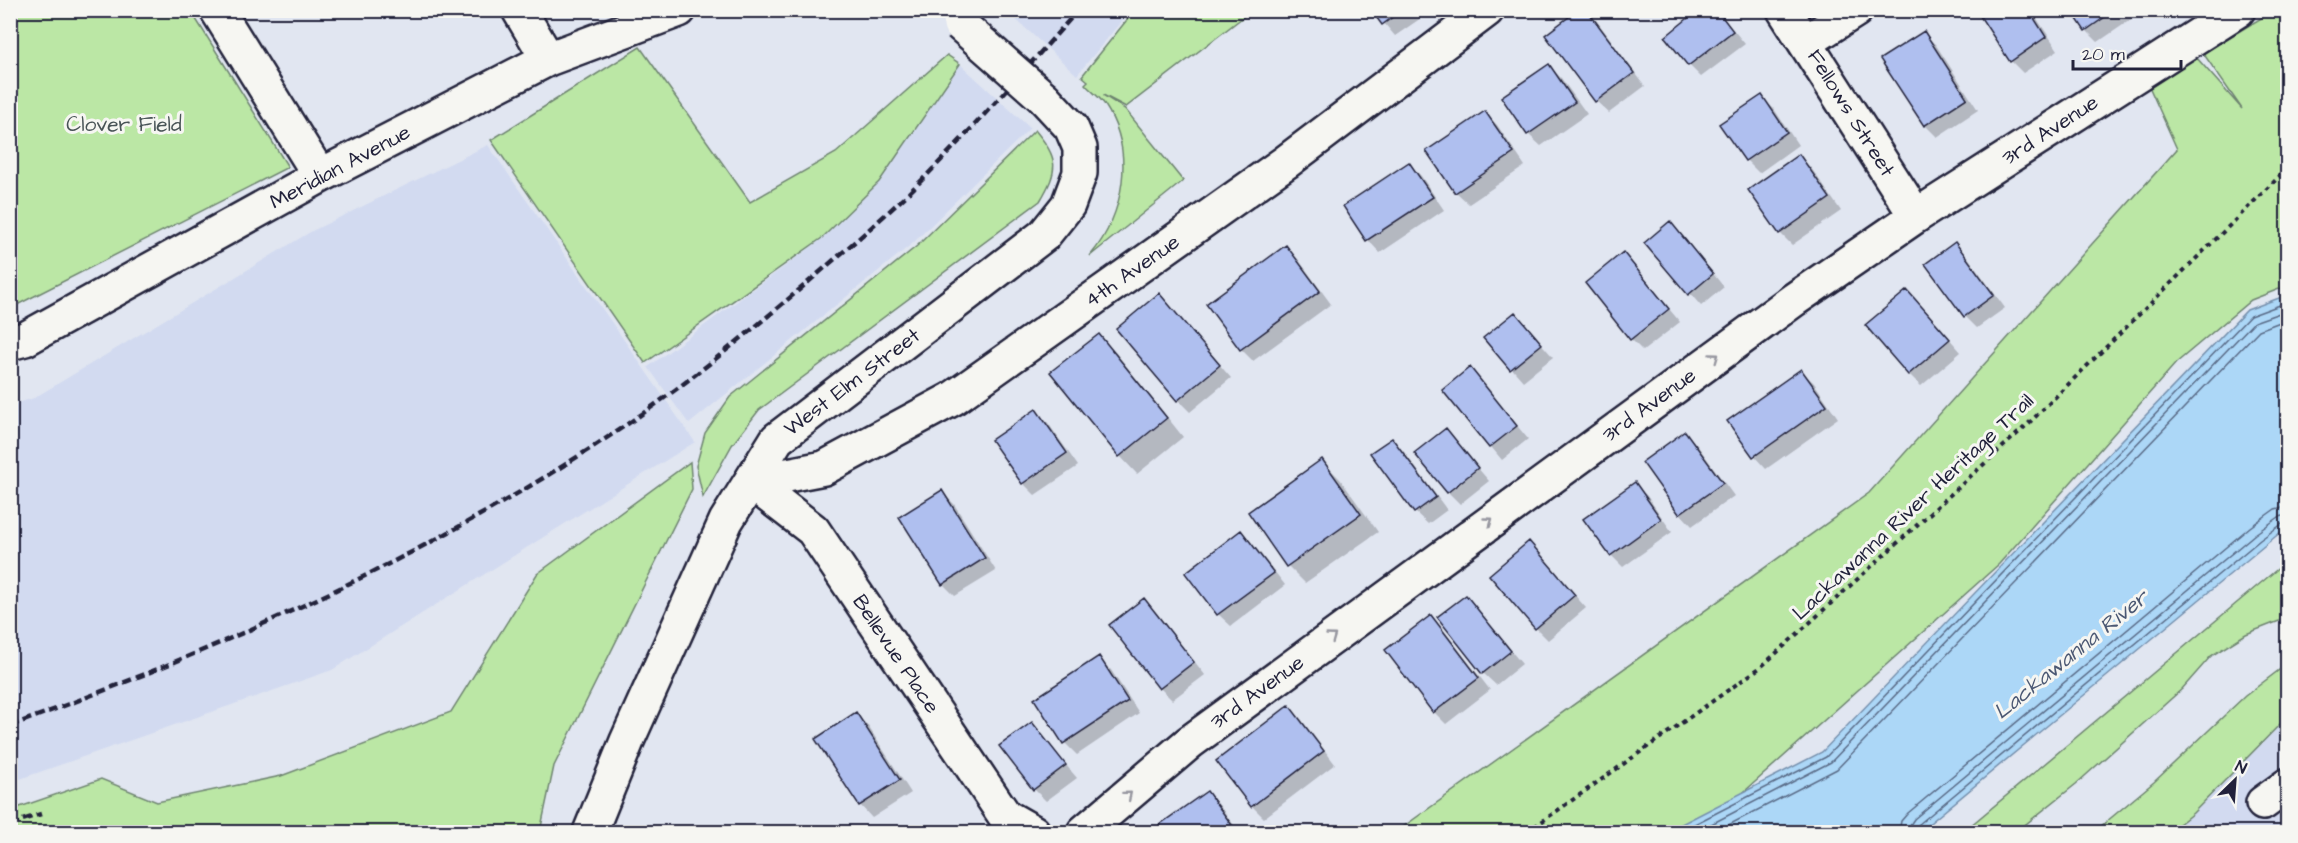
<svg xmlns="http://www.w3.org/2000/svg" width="2298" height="843" font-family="'Architects Daughter',sans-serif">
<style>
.built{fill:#d2daf0}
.green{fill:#bbe7a5;stroke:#6e8470;stroke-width:1.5}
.water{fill:#acd7f7;stroke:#758fac;stroke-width:1.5}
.shadow{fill:#0003}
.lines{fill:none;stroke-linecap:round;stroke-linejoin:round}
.shore{stroke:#596a86;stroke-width:1.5}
.building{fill:#afbfef;stroke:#22223b;stroke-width:1.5}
.minor-casing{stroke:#22223b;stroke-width:38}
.path{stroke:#22223b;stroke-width:4;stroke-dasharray:4.5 4.5;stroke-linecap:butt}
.minor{stroke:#f6f6f2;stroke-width:33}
.rail{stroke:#22223b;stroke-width:4.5;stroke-dasharray:9 4.5;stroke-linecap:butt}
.minor-bridge-casing{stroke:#22223b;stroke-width:38;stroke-linecap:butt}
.minor-bridge{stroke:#f6f6f2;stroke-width:33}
.oneway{stroke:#9797a0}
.labels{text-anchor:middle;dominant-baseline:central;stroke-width:6;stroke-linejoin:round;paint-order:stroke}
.street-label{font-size:21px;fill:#22223b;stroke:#f6f6f2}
.park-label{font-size:21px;fill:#485356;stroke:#f6f6f2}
.water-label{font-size:22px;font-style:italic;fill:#4b5873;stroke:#f6f6f2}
</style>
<rect width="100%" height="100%" fill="#e1e6f1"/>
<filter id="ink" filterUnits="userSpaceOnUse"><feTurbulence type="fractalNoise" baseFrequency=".0167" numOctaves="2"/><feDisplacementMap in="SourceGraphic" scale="12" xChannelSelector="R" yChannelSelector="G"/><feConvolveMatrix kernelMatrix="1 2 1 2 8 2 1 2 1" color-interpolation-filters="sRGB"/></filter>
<g filter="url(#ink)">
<path class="built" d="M1015,11V10L1130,11L1077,75L1011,15Z
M960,64L1030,128L913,243L689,424L648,367L823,238L879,183Z
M488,145L695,442L332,670L11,782V405L34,398L312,231Z
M2287,717V832H2169L2193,813Z"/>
<path class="green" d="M10,11H191L288,167L11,308Z
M1134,11H1251L1126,107L1103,95L1125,109L1183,181L1090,256C1124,215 1136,152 1105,105C1100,97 1091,91 1085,84L1088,81L1082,76Z
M2273,11H2287V286L2251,300L2176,363L1999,564L1736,799L1683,832H1396L1869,493L2177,149L2148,84L2196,57L2242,109L2203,53Z
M640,47L750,202L836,153L947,55L960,64L879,182L822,238L645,363L491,140Z
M1035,130C1059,159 1059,169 1040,201L759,410L732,445L703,497L696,466L705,433L730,397L917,246Z
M690,462L692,489L554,766L540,832H11V810L101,779L157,802L281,776L451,712L537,574Z
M2287,561V618L2246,634L2211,656L2182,689L2076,784L2016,832H1963Z
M2287,664V717L2193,813L2169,832H2094L2154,782L2245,696Z"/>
<path class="water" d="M2287,295V527L1919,832H1666L1822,752L2247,310Z"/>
<path class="shadow" d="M1373,10H1420L1424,16L1395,36Z
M1586,10L1596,20L1645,86L1609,113L1596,101L1547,36Z
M1717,10L1745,44L1701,77L1689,65Z
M1978,10H2031L2058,50L2023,73L2011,61Z
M2073,10H2145L2098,42L2086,30Z
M1923,33L1936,45L1978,110L1937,137L1925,125Z
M1549,66L1561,78L1587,114L1541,146L1528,134L1503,98Z
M1761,97L1774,109L1798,145L1759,173L1746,160L1722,125Z
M1485,113L1497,125L1525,166L1469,204L1456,192Z
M1799,156L1811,168L1841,211L1792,245L1780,233Z
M1409,164L1421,176L1444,210L1380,253L1368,240L1345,207Z
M1682,236L1724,287L1701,306L1646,243Z
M1955,244L1967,256L2005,308L1977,328L1965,316Z
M1286,247L1298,259L1331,304L1253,361L1241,349Z
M1623,254L1680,322L1643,351L1631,339Z
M1159,295L1231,378L1190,412L1178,400Z
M1919,304L1961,352L1921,386L1909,374Z
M1515,314L1553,357L1523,381L1485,338Z
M1098,336L1116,353L1183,437L1137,474L1120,456Z
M1470,369L1528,439L1502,460L1444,390Z
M1801,371L1814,383L1838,418L1766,469L1754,456L1729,422Z
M1036,411L1048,423L1078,466L1035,495L1023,483Z
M1445,430L1489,481L1460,504L1448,492Z
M1685,433L1697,445L1734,496L1692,526L1680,513L1644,463Z
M1392,440L1404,452L1447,510L1428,524L1415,512Z
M1322,461L1340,479L1378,532L1305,583L1288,566Z
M1634,484L1647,496L1672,532L1623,567L1611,555Z
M942,492L954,504L996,571L955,596L943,584L901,517Z
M1241,532L1253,544L1285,585L1231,626L1218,614Z
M1529,543L1586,608L1548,640L1536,628Z
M1466,597L1522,664L1496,685L1483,673Z
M1144,600L1156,612L1205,675L1172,700L1160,688Z
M1431,617L1443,629L1490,690L1446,724L1434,712Z
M1098,658L1111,670L1139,713L1077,755L1065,743Z
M1289,707L1301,719L1335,764L1264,818L1252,806L1218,762Z
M856,714L868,726L911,793L872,818L860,805L817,740Z
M1031,724L1077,778L1046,801L1034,789Z
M1207,793L1219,805L1239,832H1166L1161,825Z"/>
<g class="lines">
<path class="shore" d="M1679,832L1826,757L2250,316L2288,302
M1696,832L1831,762L2254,322L2288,310
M1715,832L1837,769L2259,330L2288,319
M1899,832L1901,821L1908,813L2250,527L2275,509L2288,506
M1908,832L1910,825L1914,819L2255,534L2279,517L2288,515
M1916,832L1918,825L2260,540L2282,524L2288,523"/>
</g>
<path class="building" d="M1371,10H1402L1382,25Z
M1578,10H1587L1634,73L1595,102L1545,35Z
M1698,10H1717L1733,31L1688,66L1665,37Z
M1976,10H2029L2046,37L2010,62Z
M2071,10H2115L2085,31Z
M1924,31L1967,98L1924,126L1880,59Z
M1549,64L1575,102L1527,135L1501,97Z
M1762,95L1787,132L1745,161L1719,124Z
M1485,111L1514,153L1455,193L1426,151Z
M1799,154L1830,198L1779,234L1748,190Z
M1409,162L1433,197L1366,241L1343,206Z
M1670,221L1713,274L1688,295L1644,243Z
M1955,242L1994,295L1964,317L1925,264Z
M1286,245L1320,291L1240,350L1206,304Z
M1623,252L1669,309L1630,340L1585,283Z
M1907,290L1950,339L1908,375L1865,325Z
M1159,293L1220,365L1177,401L1116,329Z
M1515,312L1542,344L1510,370L1483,338Z
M1099,334L1167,418L1119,457L1050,372Z
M1470,367L1517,426L1489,448L1442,390Z
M1801,369L1827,405L1753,457L1727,421Z
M1036,409L1067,453L1022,484L991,440Z
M1446,428L1478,468L1447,493L1414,453Z
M1685,431L1723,483L1679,514L1642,462Z
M1392,438L1436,497L1414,513L1370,453Z
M1322,459L1361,514L1286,567L1248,512Z
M1635,482L1661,519L1610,556L1583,519Z
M942,490L985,558L942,585L899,517Z
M1241,530L1274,573L1217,615L1185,573Z
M1529,541L1575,595L1535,629L1489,575Z
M1466,595L1511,651L1482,674L1437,617Z
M1144,598L1194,662L1159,689L1109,625Z
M1431,615L1479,678L1433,713L1385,650Z
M1099,656L1128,701L1063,744L1034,699Z
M1289,705L1324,751L1251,807L1216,761Z
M856,712L900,780L859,806L815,739Z
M1032,722L1066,765L1033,790L999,746Z
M1207,791L1237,832H1164L1159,825Z"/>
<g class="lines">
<defs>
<path id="minor" d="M217,10L320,176
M519,10L548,59
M1784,10L1916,216
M1806,42L1856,10
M10,343L25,339L320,176L548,59L679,10
M751,482L824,468L952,399L1286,162L1487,10
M751,482L813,530L1005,816L1033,832
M2263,803L2288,785
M590,832L627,741L726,521L777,439L1044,235L1068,205L1080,173V148L1071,127L1044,98
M1084,832L1190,742L1795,299L1916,216L2238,10"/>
</defs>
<use href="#minor" class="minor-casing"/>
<path class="path" d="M1527,832L1761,667L2028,424L2288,168"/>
<use href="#minor" class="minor"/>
<path class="rail" d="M10,726C231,645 448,548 642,414C699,374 753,329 806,284C845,250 886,216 923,179C976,125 1027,68 1078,10
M10,824L41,814"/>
<defs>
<path id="minor-bridge" d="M960,24L1044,98"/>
</defs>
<use href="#minor-bridge" class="minor-bridge-casing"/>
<use href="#minor-bridge" class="minor-bridge"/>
</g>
<defs><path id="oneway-chevron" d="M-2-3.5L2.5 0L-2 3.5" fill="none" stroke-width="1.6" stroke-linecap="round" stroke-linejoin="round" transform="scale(1.5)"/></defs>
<g class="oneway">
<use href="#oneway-chevron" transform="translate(1715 357) rotate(-36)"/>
<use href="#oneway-chevron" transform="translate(1489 521) rotate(-36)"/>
<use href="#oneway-chevron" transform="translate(1332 637) rotate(-36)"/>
<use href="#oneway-chevron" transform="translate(1128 795) rotate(-40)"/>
</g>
</g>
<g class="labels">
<g class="street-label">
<text transform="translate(1851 113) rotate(58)">Fellows Street</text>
<text transform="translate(2050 130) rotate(-33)">3rd Avenue</text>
<text transform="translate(340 167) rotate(-28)">Meridian Avenue</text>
<text transform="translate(1132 271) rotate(-35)">4th Avenue</text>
<text transform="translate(852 382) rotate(-37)">West Elm Street</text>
<text transform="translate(1649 405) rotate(-36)">3rd Avenue</text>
<text transform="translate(1913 507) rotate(-43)">Lackawanna River Heritage Trail</text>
<text transform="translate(896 654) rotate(56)">Bellevue Place</text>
<text transform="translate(1257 692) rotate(-36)">3rd Avenue</text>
</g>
<g class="park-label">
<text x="124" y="124">Clover Field</text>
</g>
<g class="water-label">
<text transform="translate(2071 655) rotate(-39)">Lackawanna River</text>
</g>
</g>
<rect width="2298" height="843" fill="none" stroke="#f6f6f2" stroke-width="36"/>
<rect x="18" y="18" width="2262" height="807" fill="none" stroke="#22223b" stroke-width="2" filter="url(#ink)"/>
<g transform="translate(2235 780) rotate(25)" stroke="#f6f6f2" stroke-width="4.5" paint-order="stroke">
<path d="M0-4.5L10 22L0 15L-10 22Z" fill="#22223b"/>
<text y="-9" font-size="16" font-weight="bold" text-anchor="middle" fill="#22223b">N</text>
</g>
<path d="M2073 60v9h108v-9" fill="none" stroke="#22223b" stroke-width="3"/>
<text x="2082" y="60" font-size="18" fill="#22223b" stroke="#f6f6f2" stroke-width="4.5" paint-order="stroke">20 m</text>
</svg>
